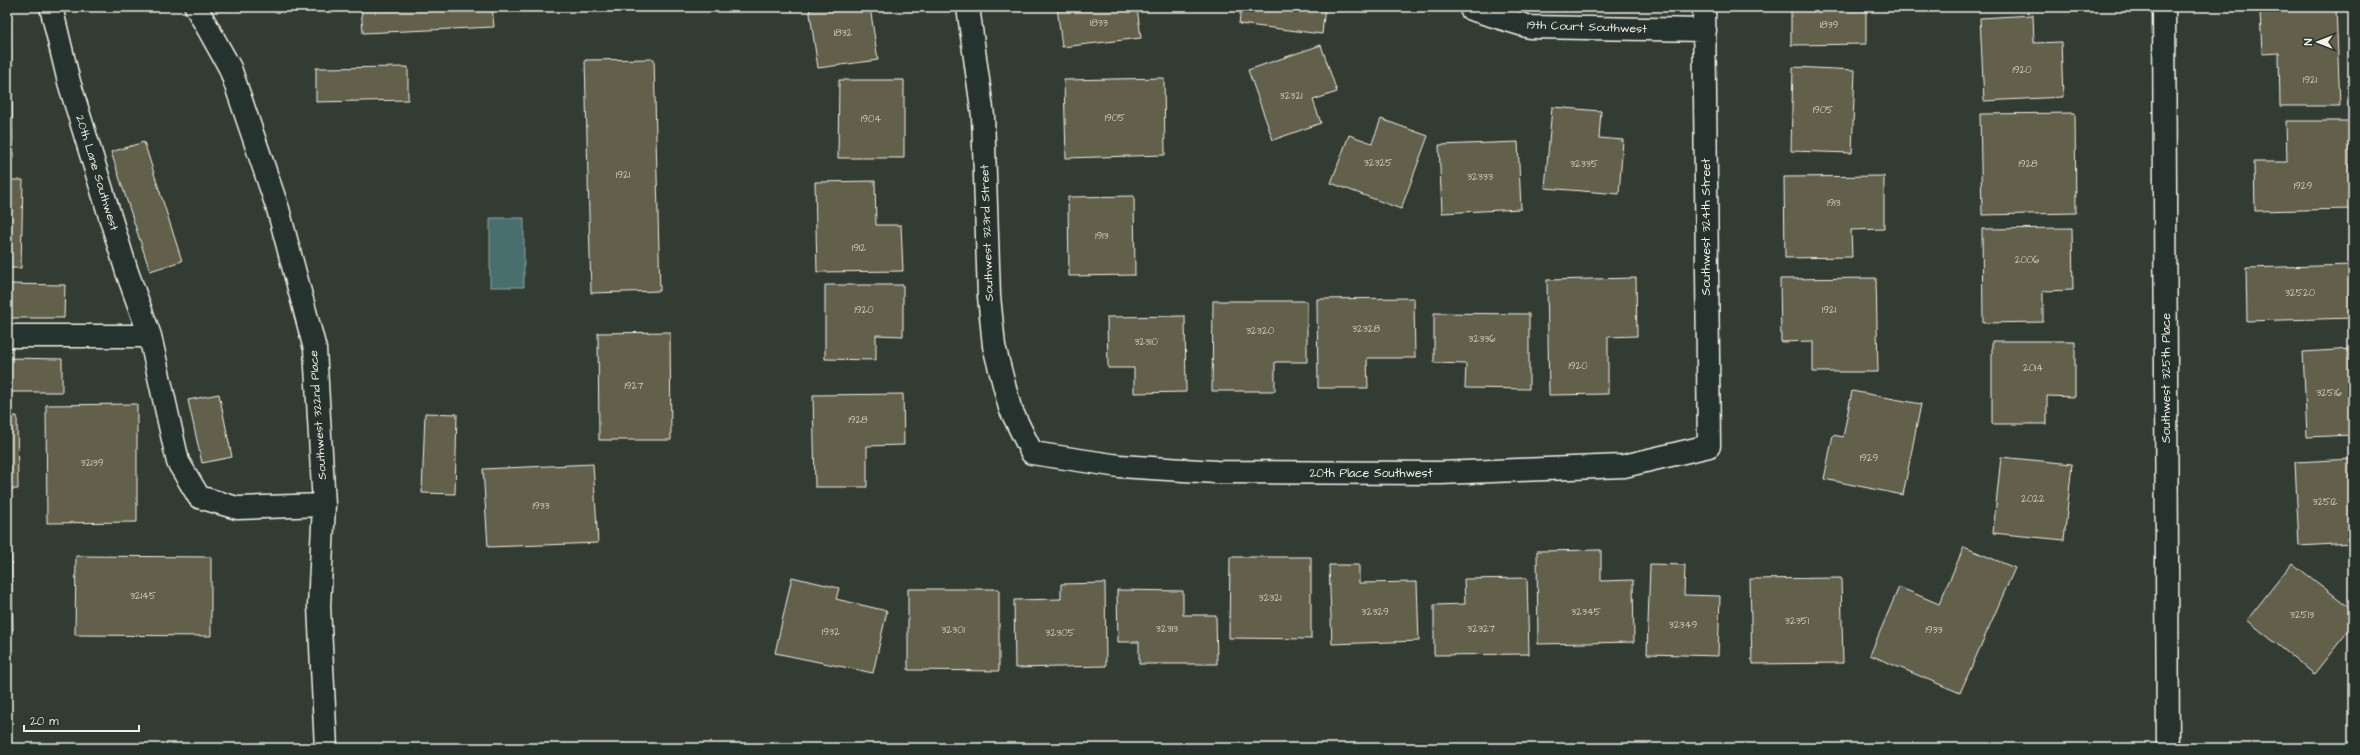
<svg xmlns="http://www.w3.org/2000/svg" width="2360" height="755" font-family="'Architects Daughter',sans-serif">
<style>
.water{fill:#4a6e6e;stroke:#8ea29f}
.building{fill:#62604c;stroke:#f4f1e8}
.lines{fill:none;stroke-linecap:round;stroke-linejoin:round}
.minor-casing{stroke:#f4f1e8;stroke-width:25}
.minor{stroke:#26332d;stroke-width:22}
.labels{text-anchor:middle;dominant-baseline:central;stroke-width:3;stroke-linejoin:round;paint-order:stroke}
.number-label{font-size:10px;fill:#d0cdc1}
.street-label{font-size:12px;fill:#f4f1e8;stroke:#26332d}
</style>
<rect width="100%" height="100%" fill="#323c33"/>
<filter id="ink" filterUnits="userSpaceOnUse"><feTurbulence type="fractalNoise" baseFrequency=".025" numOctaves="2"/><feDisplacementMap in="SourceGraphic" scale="8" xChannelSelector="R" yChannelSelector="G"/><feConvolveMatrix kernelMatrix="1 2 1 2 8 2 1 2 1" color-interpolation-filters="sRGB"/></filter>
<g filter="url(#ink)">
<path class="water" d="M490,218H524V287H490Z"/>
<path class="building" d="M361,7H492L494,27L363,33Z
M809,7H870L878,60L818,68Z
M1057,7H1137L1141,38L1062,47Z
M1241,7H1325L1322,34L1239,24Z
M1791,7H1866V44L1791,45Z
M2336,7L2340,106H2280L2279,53L2262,54L2260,10Z
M7,10H11L13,158H7Z
M2033,15L2034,43L2061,42L2063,97L1984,101L1980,18Z
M1321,45L1337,92L1313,100L1321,123L1273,140L1248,70Z
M654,59L660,291L591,293L585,60Z
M408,67V100L316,102V68Z
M1793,67L1855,70L1852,153L1791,151Z
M1164,78L1165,155L1066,158L1064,80Z
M839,80H904V158H838Z
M1552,107L1601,111L1599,138L1623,140L1619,194L1545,188Z
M2075,113L2076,213L1982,215L1980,114Z
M1381,119L1428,136L1401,209L1331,183L1349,135L1372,143Z
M2286,121H2350L2351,209L2255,211L2254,162H2287Z
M144,142L182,261L150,271L111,152Z
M1518,142L1521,209L1442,213L1439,145Z
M1884,176V229L1851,230L1852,257L1785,258L1784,177Z
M7,180H23L21,268H7Z
M875,181L876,225H901L903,271L817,272L815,182Z
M1134,196L1135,275L1069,276L1068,197Z
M2072,228L2073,290L2043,291V322L1983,323L1982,229Z
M2353,265V318L2247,321L2246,268Z
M1636,278L1637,336L1608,337V394L1549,395L1547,280Z
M1876,278L1878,372H1813V341L1781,342L1780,279Z
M7,284L65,285L64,318H7Z
M825,285H903V336L876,335V360L825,359Z
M1414,298L1415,358H1367L1368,388H1318L1317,299Z
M1213,301H1307V362H1275V391H1212Z
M1434,313L1529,314V389L1465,388L1466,364L1434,363Z
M1185,316L1186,392L1134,393V368H1108L1107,317Z
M670,332L671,440H599L598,333Z
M1992,341H2075V397L2047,396V424H1992Z
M2353,349V435L2307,437L2303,352Z
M7,358L62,359V392H7Z
M1852,391L1921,404L1903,495L1824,479L1833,435L1843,437Z
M219,394L232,457L202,463L188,400Z
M903,394L904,445L867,446V487H815L813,395Z
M137,404V522L47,523L46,405Z
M425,413L457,414L455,494L422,493Z
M7,416H17L18,489H7Z
M2001,457L2072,464L2064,540L1993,533Z
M2353,459V543L2299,546L2295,462Z
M593,464L598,543L488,547L483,469Z
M1964,547L2015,568L1960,693L1870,655L1899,587L1939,604Z
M7,548H11L13,630H7Z
M1601,550V581L1633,580L1634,642L1538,644L1537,551Z
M76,556L211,557V636L75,635Z
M1230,557H1311V639L1229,638Z
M2292,563L2353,610V625L2314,674L2247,620Z
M1650,564L1685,565L1684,595L1720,596L1718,656L1647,654Z
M1329,565H1359V583L1417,582L1419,641L1332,644Z
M792,577L839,588L836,599L887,611L873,673L775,653Z
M1527,578L1529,654L1434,655V605L1465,604L1464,579Z
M1841,578L1843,663L1752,664L1750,579Z
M1105,583L1106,666L1015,668L1014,600L1061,599V584Z
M908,589H999V671L908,670Z
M1117,590L1183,591V615H1216L1217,664H1139V642H1118Z"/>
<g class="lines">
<defs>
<path id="minor" d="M51,7L69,82L127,272L150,336L178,462L199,497L237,508L324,505
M196,7L230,68L278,209L315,349L324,505L319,606L326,748
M968,7L983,116L989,296L994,346L1010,408L1032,453L1119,466L1216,472L1440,473L1624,466L1709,446L1704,7
M2164,7L2168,748
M1471,9L1530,27L1705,30
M7,336H150"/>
</defs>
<use href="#minor" class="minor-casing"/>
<use href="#minor" class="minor"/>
</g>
</g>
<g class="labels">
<g class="number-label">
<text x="1099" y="23">1833</text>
<text x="1829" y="25">1839</text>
<text x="843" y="33">1832</text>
<text x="2022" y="70">1920</text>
<text x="2310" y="80">1921</text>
<text x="1291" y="96">32321</text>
<text x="1823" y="110">1905</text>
<text x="1115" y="118">1905</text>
<text x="871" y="119">1904</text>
<text x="1378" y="163">32325</text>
<text x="1584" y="164">32335</text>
<text x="2028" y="164">1928</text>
<text x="623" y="175">1921</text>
<text x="1480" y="177">32333</text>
<text x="2303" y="186">1929</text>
<text x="1834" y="203">1913</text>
<text x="1102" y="236">1913</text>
<text x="859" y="248">1912</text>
<text x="2027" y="260">2006</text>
<text x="2300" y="293">32520</text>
<text x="864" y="310">1920</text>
<text x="1829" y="310">1921</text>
<text x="1366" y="329">32328</text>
<text x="1260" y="331">32320</text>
<text x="1482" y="339">32336</text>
<text x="1146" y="342">32310</text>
<text x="1578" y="366">1920</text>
<text x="2033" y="368">2014</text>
<text x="634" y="386">1927</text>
<text x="2329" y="393">32516</text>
<text x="858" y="420">1928</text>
<text x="1869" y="458">1929</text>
<text x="92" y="463">32139</text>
<text x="2033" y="499">2022</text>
<text x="2325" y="502">32512</text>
<text x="541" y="506">1933</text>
<text x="143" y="596">32145</text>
<text x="1270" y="598">32321</text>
<text x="1375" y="612">32329</text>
<text x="1586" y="612">32345</text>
<text x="2302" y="615">32513</text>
<text x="1797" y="621">32351</text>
<text x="1683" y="625">32349</text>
<text x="1167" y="629">32313</text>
<text x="1481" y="629">32327</text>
<text x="953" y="630">32301</text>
<text x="1934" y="630">1933</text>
<text x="831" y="632">1932</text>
<text x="1060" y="633">32305</text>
</g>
<g class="street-label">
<text transform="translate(1587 27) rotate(2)">19th Court Southwest</text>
<text transform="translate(97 173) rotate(73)">20th Lane Southwest</text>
<text transform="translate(1706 227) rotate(-90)">Southwest 324th Street</text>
<text transform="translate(987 233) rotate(-92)">Southwest 323rd Street</text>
<text transform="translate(2166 378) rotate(-90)">Southwest 325th Place</text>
<text transform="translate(318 415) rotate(-94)">Southwest 322nd Place</text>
<text x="1371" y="473">20th Place Southwest</text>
</g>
</g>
<rect width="2360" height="755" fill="none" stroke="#26332d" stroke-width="24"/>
<rect x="12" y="12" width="2336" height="731" fill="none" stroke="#f4f1e8" stroke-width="1.5" filter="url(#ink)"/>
<g transform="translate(2318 42) rotate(270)" stroke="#26332d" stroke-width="3" paint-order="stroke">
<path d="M0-3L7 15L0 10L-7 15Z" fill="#f4f1e8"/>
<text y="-6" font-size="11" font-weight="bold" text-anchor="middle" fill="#f4f1e8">N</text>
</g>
<path d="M24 725v6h115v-6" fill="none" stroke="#f4f1e8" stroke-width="2"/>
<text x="30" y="725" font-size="12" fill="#f4f1e8" stroke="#26332d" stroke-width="3" paint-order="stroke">20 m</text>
</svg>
